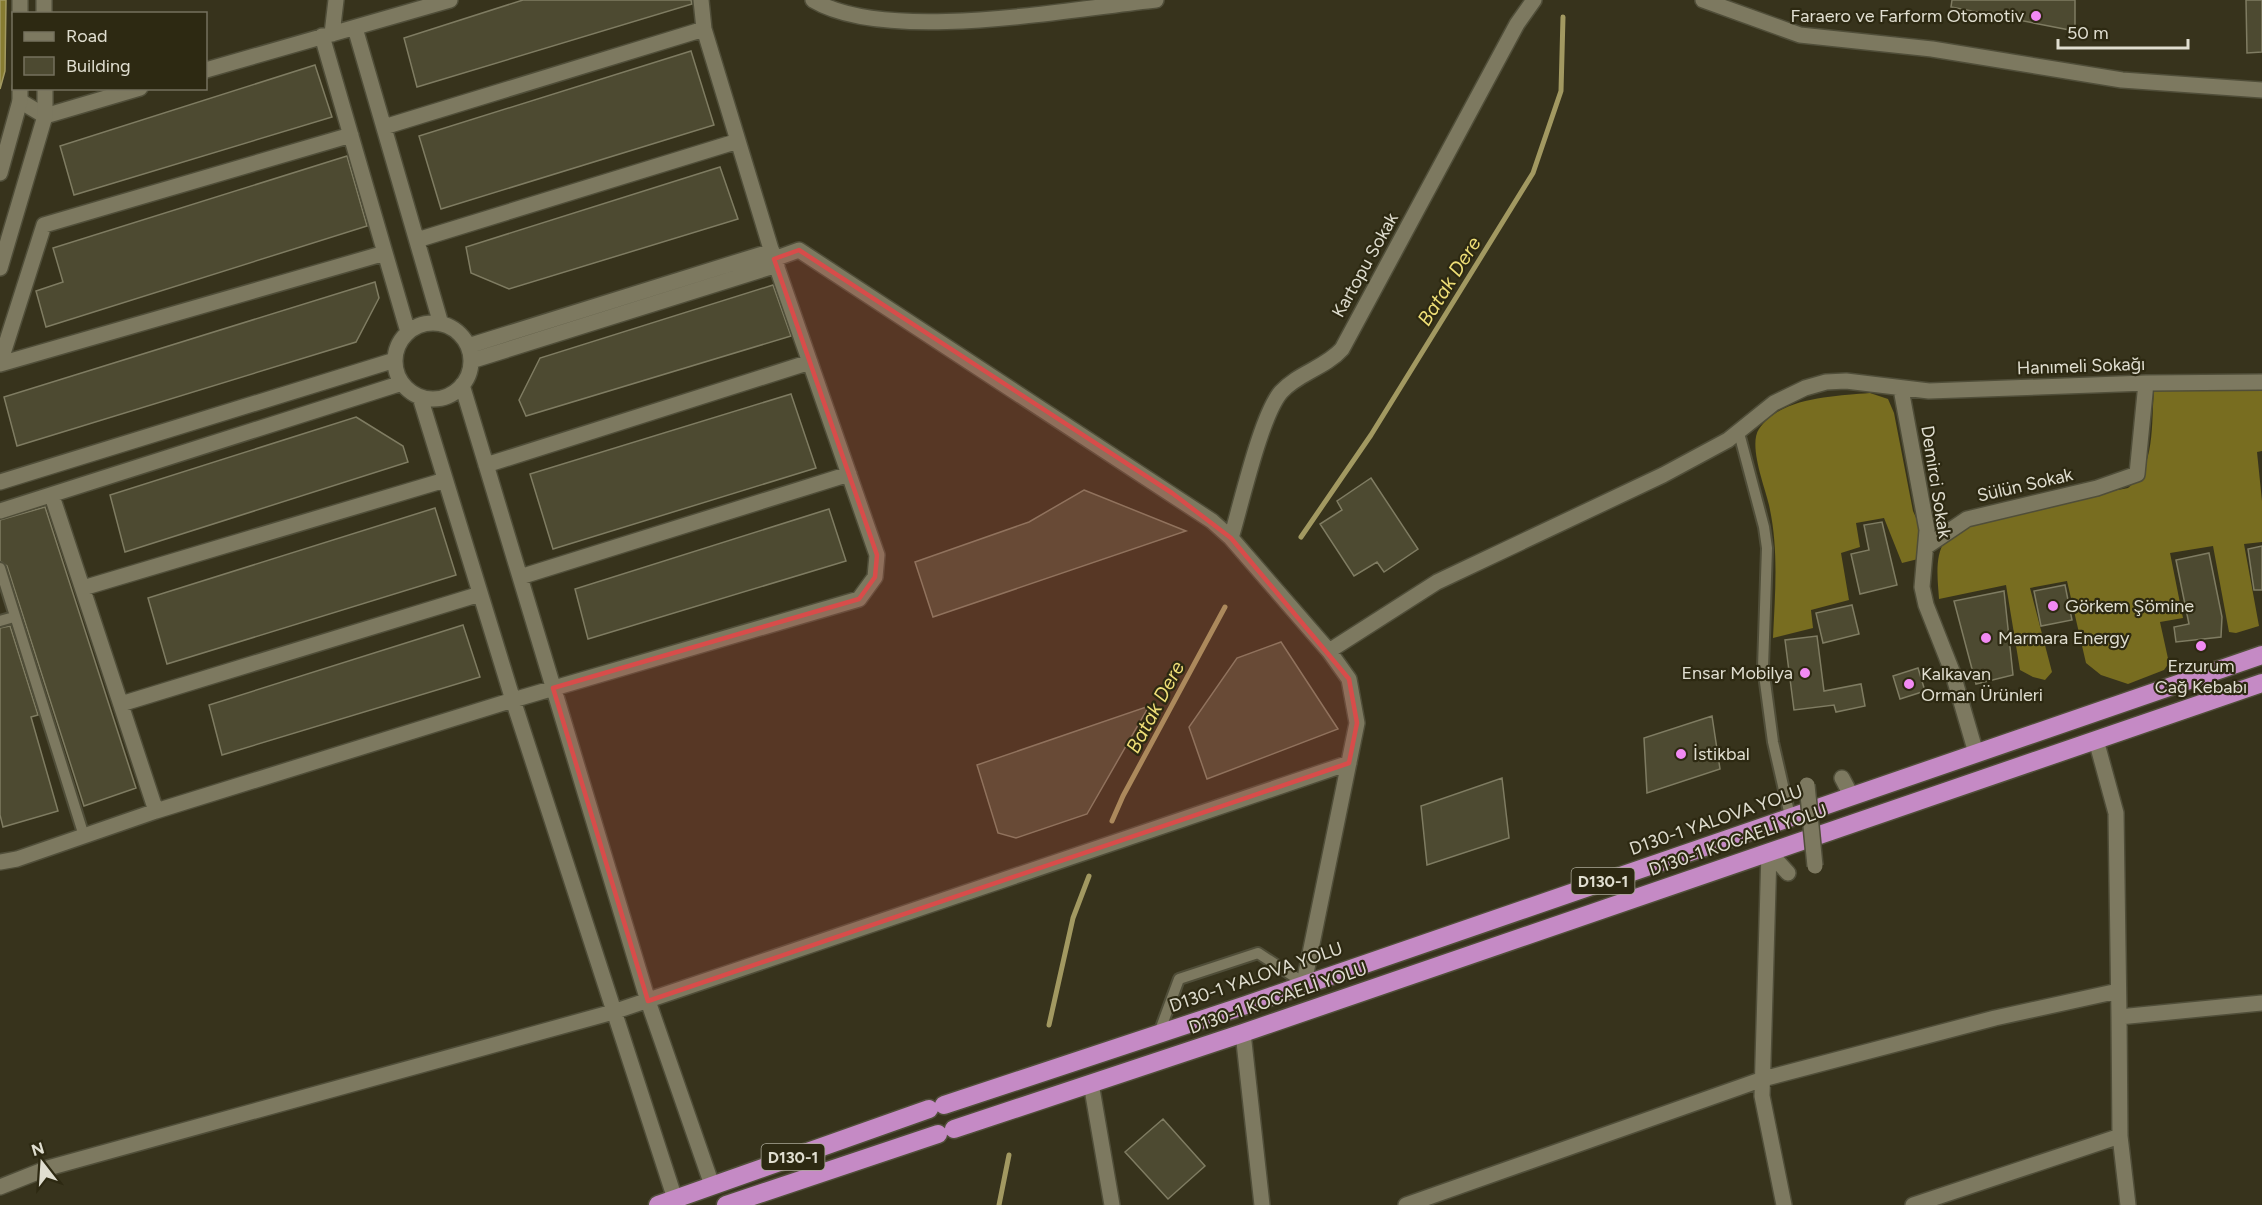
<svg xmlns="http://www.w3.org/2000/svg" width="2262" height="1205" font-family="Figtree,sans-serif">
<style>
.forest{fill:#786d20}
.water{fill:#877c31;stroke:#a29961;stroke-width:1.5}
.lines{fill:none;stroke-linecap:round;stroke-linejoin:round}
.stream{stroke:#a29961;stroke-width:5}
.building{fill:#4d4a31;stroke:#7f7c62;stroke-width:1.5}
.lane-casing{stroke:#504e39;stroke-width:14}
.street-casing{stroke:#504e39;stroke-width:18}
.secondary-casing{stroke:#504e39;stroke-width:18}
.highway-casing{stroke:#504e39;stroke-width:21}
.lane{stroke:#7d7960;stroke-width:10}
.street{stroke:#7d7960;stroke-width:15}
.secondary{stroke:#7d7960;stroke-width:15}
.highway{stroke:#c58ac5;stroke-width:18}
.street-bridge-casing{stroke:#504e39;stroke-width:18;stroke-linecap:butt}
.street-bridge{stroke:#7d7960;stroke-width:15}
.marked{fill:#d84c4a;fill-opacity:0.2;stroke:#d84c4a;stroke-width:4.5;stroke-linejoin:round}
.poi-dot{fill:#f28af3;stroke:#2d2912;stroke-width:2}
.labels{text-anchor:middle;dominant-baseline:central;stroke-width:4.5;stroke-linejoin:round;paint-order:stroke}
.shield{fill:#2d2912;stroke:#aaa897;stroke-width:1.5}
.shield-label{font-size:16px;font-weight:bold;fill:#e0ded0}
.poi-label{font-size:18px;fill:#e0ded0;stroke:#2d2912;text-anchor:start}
.street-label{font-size:18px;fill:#e0ded0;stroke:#2d2912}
.water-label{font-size:20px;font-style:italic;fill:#eede76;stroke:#2d2912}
</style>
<rect width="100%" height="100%" fill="#37331c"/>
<path class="forest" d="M2262,389V451L2257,452L2262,501V542L2244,544L2259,626L2236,633L2229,632L2213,546L2170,553L2183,618L2160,622L2169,663L2164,670L2128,684L2101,675L2086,663L2067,581L2030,588L2052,672L2045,680L2033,677L2020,670L2006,585L1939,599C1938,582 1934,556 1945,541C1963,514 2093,495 2128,488C2156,469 2151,422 2154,391Z
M1870,393L1888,399L1894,413L1913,511L1921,529L1918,559L1902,563L1884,518L1856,523L1860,547L1841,553L1849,600L1811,610L1813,628L1773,638C1775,593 1779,550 1769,505C1765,487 1748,445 1759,429C1780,397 1835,396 1870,393Z"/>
<path class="water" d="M0,0H6L5,71L0,89Z"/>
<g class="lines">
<path class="stream" d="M1301,537L1371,435L1533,173L1561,91L1563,17
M1112,821L1123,796L1225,607
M1049,1025L1073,918L1089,876
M999,1205L1009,1155"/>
</g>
<path class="building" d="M523,0H691L692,4L417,87L404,38Z
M1952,0H2075V31L1951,7Z
M2246,0H2262V52L2247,53Z
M691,51L714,125L441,209L419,136Z
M315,65L332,117L74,195L60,146Z
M347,156L367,226L46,327L36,291L63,282L53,248Z
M720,167L738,219L509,289L471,273L466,247Z
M375,282L379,298L356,342L17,446L4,397Z
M773,285L791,336L526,416L519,400L540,358Z
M791,394L816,468L553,549L530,474Z
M356,417L403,446L408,462L125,552L110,495Z
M1371,478L1418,549L1384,572L1377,562L1354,576L1320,524L1342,510L1337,501Z
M1084,490L1186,531L933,617L915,562L1029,522Z
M45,507L136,788L84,806L7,566L0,561V520Z
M435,508L456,575L167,664L148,598Z
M829,509L846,561L588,639L575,589Z
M1882,522L1897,585L1860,594L1851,554L1869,550L1864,525Z
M2262,546V590H2254L2248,549Z
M2209,553L2222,617L2221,637L2176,642L2174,627L2189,624L2176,560Z
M2065,585L2072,620L2041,626L2034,591Z
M2004,591L2013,675L1976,684L1954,601Z
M1852,605L1859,634L1823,643L1816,613Z
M463,625L480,677L222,755L209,705Z
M10,626L38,715L31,717L58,811L3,827L0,815V628Z
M1817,636L1824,691L1861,684L1865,706L1836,712L1834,705L1794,710L1785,640Z
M1281,642L1338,729L1207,779L1189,727L1237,658Z
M1918,668L1925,691L1900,699L1893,676Z
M1149,706L1087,814L1016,838L998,833L977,765Z
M1712,716L1720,769L1647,793L1644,738Z
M1502,778L1509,838L1427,865L1421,806Z
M1163,1119L1205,1166L1168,1199L1125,1152Z"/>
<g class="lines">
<defs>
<path id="lane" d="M1739,433L1764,527L1767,548L1763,667L1773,742L1790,816
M0,568L84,836
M0,621L14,617
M1159,1033L1179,979L1258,953L1304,983"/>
<path id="street" d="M355,28L441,324
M332,34L336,0
M322,36L408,332
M206,70L450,0
M20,101L45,116L140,88
M384,127L704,29
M417,240L738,141
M774,259L799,250L1212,521L1231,538L1329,651L1349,679L1357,723L1304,983
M395 361a38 38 0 1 1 76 0a38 38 0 1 1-76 0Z
M468,346L772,251
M471,361L777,265
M0,363L44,225L351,135
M0,364L385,253
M462,385L648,1001L712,1185
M1901,389L1927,530L1922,587L1926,605L1952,671L1976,753
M420,397L513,700L675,1199
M486,465L810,362
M0,482L395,360
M52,496L156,811L513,700L859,599L875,577L877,555L774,259L704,29L701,0
M0,511L402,383
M1231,538C1241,505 1261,415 1281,392C1298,373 1325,368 1342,349L1517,24L1534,0
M1927,546L1967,519L2097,488L2137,474L2146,383
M520,577L849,474
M83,588L445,480
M1329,651L1437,582L1663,475L1728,440L1774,403L1805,388L1826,382L1846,381L1929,391L2146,383L2262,382
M121,704L480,594
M2096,740L2116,813L2119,1017
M1842,778L1851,795
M1769,852L1762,1096L1784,1205
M1769,852L1788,873
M0,862L17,859L156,811
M1243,1033L1262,1205
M1091,1083L1112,1205
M0,1187L48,1168L613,1012L1349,763
M1406,1205L1763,1079L1995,1018L2118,991
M1913,1205L2120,1136
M2128,1205L2120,1136L2119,1017L2262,1003"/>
<path id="secondary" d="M44,0V14
M813,0C886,44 1070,9 1156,0
M1703,0L1800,35L1932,49L2122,80L2262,90
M20,14V0
M0,173L20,101V88
M0,268L45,116V88"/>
<path id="highway" d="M944,1105L1246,1005L2262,655
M954,1129L1243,1033L2262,683
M658,1205L929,1109
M726,1205L938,1134"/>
</defs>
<use href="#lane" class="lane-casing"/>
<use href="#street" class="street-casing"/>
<use href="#secondary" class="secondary-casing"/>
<use href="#highway" class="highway-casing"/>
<use href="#lane" class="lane"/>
<use href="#street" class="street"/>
<use href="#secondary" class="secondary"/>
<use href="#highway" class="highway"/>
<defs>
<path id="street-bridge" d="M1807,785L1815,866"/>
</defs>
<use href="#street-bridge" class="street-bridge-casing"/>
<use href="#street-bridge" class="street-bridge"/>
</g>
<path class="marked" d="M799,250L1172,493L1231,538L1349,679L1357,723L1349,763L648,1001L553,688L859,599L875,577L877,555L774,259Z"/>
<g class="poi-dot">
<circle cx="2036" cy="16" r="6"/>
<circle cx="2053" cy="606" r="6"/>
<circle cx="1986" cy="638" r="6"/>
<circle cx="2201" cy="646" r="6"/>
<circle cx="1805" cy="673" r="6"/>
<circle cx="1909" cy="684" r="6"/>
<circle cx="1681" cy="754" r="6"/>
</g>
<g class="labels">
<g class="shield">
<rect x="1571.5" y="868" width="63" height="26" rx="4.5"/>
<rect x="761.5" y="1144" width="63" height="26" rx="4.5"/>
</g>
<g class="shield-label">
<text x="1603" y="881">D130-1</text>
<text x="793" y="1157">D130-1</text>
</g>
<g class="poi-label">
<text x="2024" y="16" text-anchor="end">Faraero ve Farform Otomotiv</text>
<text x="2065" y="606">Görkem Şömine</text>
<text x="1998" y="638">Marmara Energy</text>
<text x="2201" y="666" text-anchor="middle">Erzurum<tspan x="2201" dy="21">Cağ Kebabı</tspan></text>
<text x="1793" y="673" text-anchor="end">Ensar Mobilya</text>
<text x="1921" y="674">Kalkavan<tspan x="1921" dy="21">Orman Ürünleri</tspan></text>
<text x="1693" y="754">İstikbal</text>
</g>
<g class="street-label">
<text transform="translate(1365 265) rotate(-61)">Kartopu Sokak</text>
<text transform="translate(2081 366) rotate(-2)">Hanımeli Sokağı</text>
<text transform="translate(1936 482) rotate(81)">Demirci Sokak</text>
<text transform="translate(2025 485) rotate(-13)">Sülün Sokak</text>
<text transform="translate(1716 820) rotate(-19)">D130-1 YALOVA YOLU</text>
<text transform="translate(1738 840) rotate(-19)">D130-1 KOCAELİ YOLU</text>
<text transform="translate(1256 977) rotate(-19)">D130-1 YALOVA YOLU</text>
<text transform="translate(1278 998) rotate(-19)">D130-1 KOCAELİ YOLU</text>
</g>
<g class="water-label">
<text transform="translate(1449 281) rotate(-58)">Batak Dere</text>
<text transform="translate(1155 707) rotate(-62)">Batak Dere</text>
</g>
</g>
<rect x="12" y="12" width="195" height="78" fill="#2d2912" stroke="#75715e" stroke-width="1.5"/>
<rect x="24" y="32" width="30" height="9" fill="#7d7960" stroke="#75715e" stroke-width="1.5"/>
<text x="66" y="42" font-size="18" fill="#e0ded0">Road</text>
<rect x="24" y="57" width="30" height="18" fill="#4d4a31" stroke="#75715e" stroke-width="1.5"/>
<text x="66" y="72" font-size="18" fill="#e0ded0">Building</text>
<g transform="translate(42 1163) rotate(343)" stroke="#2d2912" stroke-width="4.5" paint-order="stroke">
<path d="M0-4.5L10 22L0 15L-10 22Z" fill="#e0ded0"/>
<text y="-9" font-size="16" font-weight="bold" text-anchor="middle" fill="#e0ded0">N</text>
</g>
<path d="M2058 39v9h130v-9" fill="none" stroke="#e0ded0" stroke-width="3"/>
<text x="2067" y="39" font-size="18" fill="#e0ded0" stroke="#2d2912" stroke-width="4.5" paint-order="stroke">50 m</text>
</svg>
